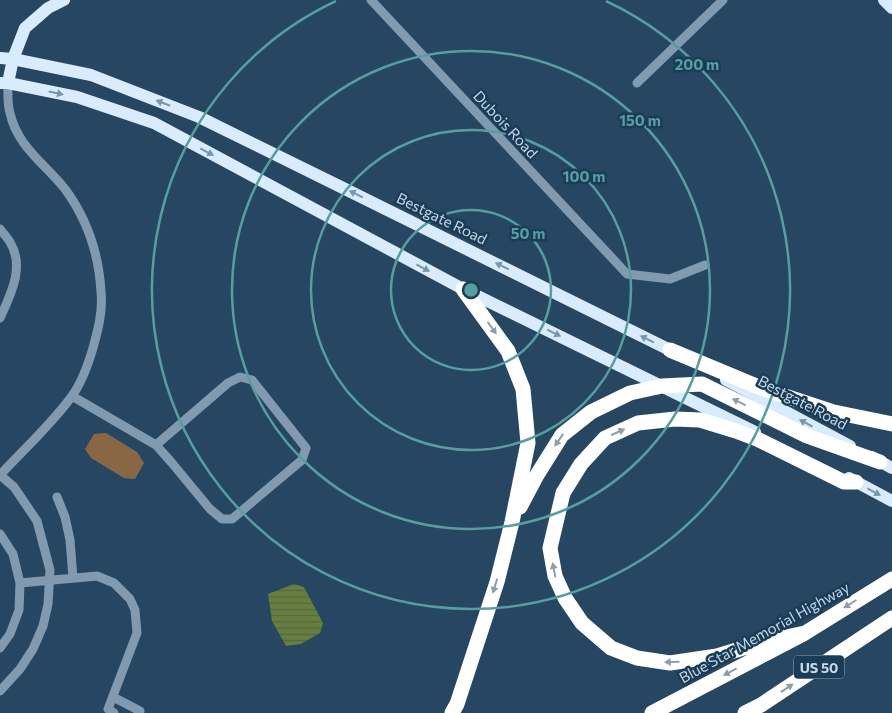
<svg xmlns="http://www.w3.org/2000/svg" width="892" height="713" font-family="Commissioner,sans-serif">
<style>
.garden{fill:#896744}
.water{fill:url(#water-rules)}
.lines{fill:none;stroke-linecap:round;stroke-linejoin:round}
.minor{stroke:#829aaf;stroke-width:9}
.major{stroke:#d9ecfd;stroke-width:12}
.highway{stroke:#fff;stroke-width:15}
.oneway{fill:#7a94aa}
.oneway2{fill:#8d9eab}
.ring{fill:none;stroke:#589d9f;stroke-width:2.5}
.labels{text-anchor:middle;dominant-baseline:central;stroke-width:5;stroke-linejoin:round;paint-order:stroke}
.shield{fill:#1b3c57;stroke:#92a8bc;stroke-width:1}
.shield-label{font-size:14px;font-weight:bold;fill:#c5d7e8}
.street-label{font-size:15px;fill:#c5d7e8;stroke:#1b3c57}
.centre{fill:#589d9f;stroke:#1b3c57;stroke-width:2.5}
.ring-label{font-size:15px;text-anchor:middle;font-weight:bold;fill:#589d9f;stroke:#1b3c57;stroke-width:5;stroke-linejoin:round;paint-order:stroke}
</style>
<defs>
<pattern id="water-rules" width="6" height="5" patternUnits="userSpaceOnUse" patternTransform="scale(1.25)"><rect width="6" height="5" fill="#667e3f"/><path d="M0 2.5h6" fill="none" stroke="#556542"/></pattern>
</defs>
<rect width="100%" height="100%" fill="#264662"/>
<path class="garden" d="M106,433L137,452L144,463L135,479L124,478L91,458L85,449L94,434Z"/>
<path class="water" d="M294,584L304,587L323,623L320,633L301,644L286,646L272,621L268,594Z"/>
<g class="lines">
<path class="minor" d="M371,0L627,274L670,279L705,265
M637,83L723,0
M0,229C3,233 7,237 10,242C25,267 11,294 0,318
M72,396L156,445L172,463L210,509L222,519H232L302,460L306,448L252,380L240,377L228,383L156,445
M0,475C24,449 51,425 72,396C82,382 88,365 93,348C98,330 103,311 101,292C99,255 87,219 65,189C45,164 17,146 10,113C7,103 8,93 8,83
M0,475L14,487L37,521L50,570L48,604L43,626L33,649L20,669L0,691
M57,497L65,517L70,540L73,578
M0,534L13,554L20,583L19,610L10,634L0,648
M20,583L97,576L114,583L130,599L135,610L137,633L108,709L114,713
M113,697L140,711L139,713"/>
<path class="major" d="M884,0L892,8
M0,58L13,59L91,75L199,117L339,186L678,354
M0,83H8L77,97L154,123L463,289L755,432
M8,83L13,59L25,28L48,8L64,0
M726,380L850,446
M872,457L892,468
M849,478L892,501"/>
<path class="highway" d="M670,350L761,388L834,412L892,424
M520,507L537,475L562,435L591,412L630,393L662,386L702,384L807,436L880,462
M805,633L763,642L717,656L670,663L637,658L611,648L582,623L565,598L555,576L550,548L563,493L581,464L605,438L638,423L675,419L700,420L736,431L757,439L844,482H856
M452,713L457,704L497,582L512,522L528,443L523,389L508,351L463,289
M652,713L805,633L892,579
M745,713L761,705L892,618"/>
</g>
<defs><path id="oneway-solid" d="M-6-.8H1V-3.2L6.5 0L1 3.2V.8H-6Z" transform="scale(1.25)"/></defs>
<g class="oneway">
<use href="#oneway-solid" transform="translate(56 93) rotate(12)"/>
<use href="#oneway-solid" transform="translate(163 103) rotate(-159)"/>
<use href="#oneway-solid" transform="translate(207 152) rotate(28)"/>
<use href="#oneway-solid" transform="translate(356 194) rotate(-154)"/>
<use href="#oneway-solid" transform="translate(502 266) rotate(-154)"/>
<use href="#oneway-solid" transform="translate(423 268) rotate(28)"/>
<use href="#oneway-solid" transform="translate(554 333) rotate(26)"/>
<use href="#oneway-solid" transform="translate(647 339) rotate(-154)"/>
<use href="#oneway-solid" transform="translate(806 423) rotate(-152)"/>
<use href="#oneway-solid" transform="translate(874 492) rotate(28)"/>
</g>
<g class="oneway2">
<use href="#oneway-solid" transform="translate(492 328) rotate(54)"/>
<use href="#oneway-solid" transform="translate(739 402) rotate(-154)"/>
<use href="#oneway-solid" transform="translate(618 432) rotate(-24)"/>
<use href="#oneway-solid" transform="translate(559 440) rotate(125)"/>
<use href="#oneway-solid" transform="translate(554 570) rotate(-101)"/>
<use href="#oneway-solid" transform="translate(495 586) rotate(107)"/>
<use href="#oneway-solid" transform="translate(850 604) rotate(148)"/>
<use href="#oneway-solid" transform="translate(672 662) rotate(178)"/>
<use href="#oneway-solid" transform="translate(730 672) rotate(152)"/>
<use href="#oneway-solid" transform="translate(787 688) rotate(-34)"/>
</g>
<g class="ring">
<circle cx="471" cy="290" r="80"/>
<circle cx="471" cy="290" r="160"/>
<circle cx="471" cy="290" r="239"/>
<path d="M606 1A319 319 0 1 1 336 1"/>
</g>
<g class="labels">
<rect class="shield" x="794" y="655.5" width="50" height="23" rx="4"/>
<g class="shield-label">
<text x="819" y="667">US 50</text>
</g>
<g class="street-label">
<text transform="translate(506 124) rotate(47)">Dubois Road</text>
<text transform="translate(442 218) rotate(26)">Bestgate Road</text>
<text transform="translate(803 402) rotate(28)">Bestgate Road</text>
<text transform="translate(764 632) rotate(-29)">Blue Star Memorial Highway</text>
</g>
</g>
<circle cx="471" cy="290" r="8" class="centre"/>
<g class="ring-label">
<text x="697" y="70">200 m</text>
<text x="640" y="126">150 m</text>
<text x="584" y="182">100 m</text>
<text x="528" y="239">50 m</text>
</g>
</svg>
